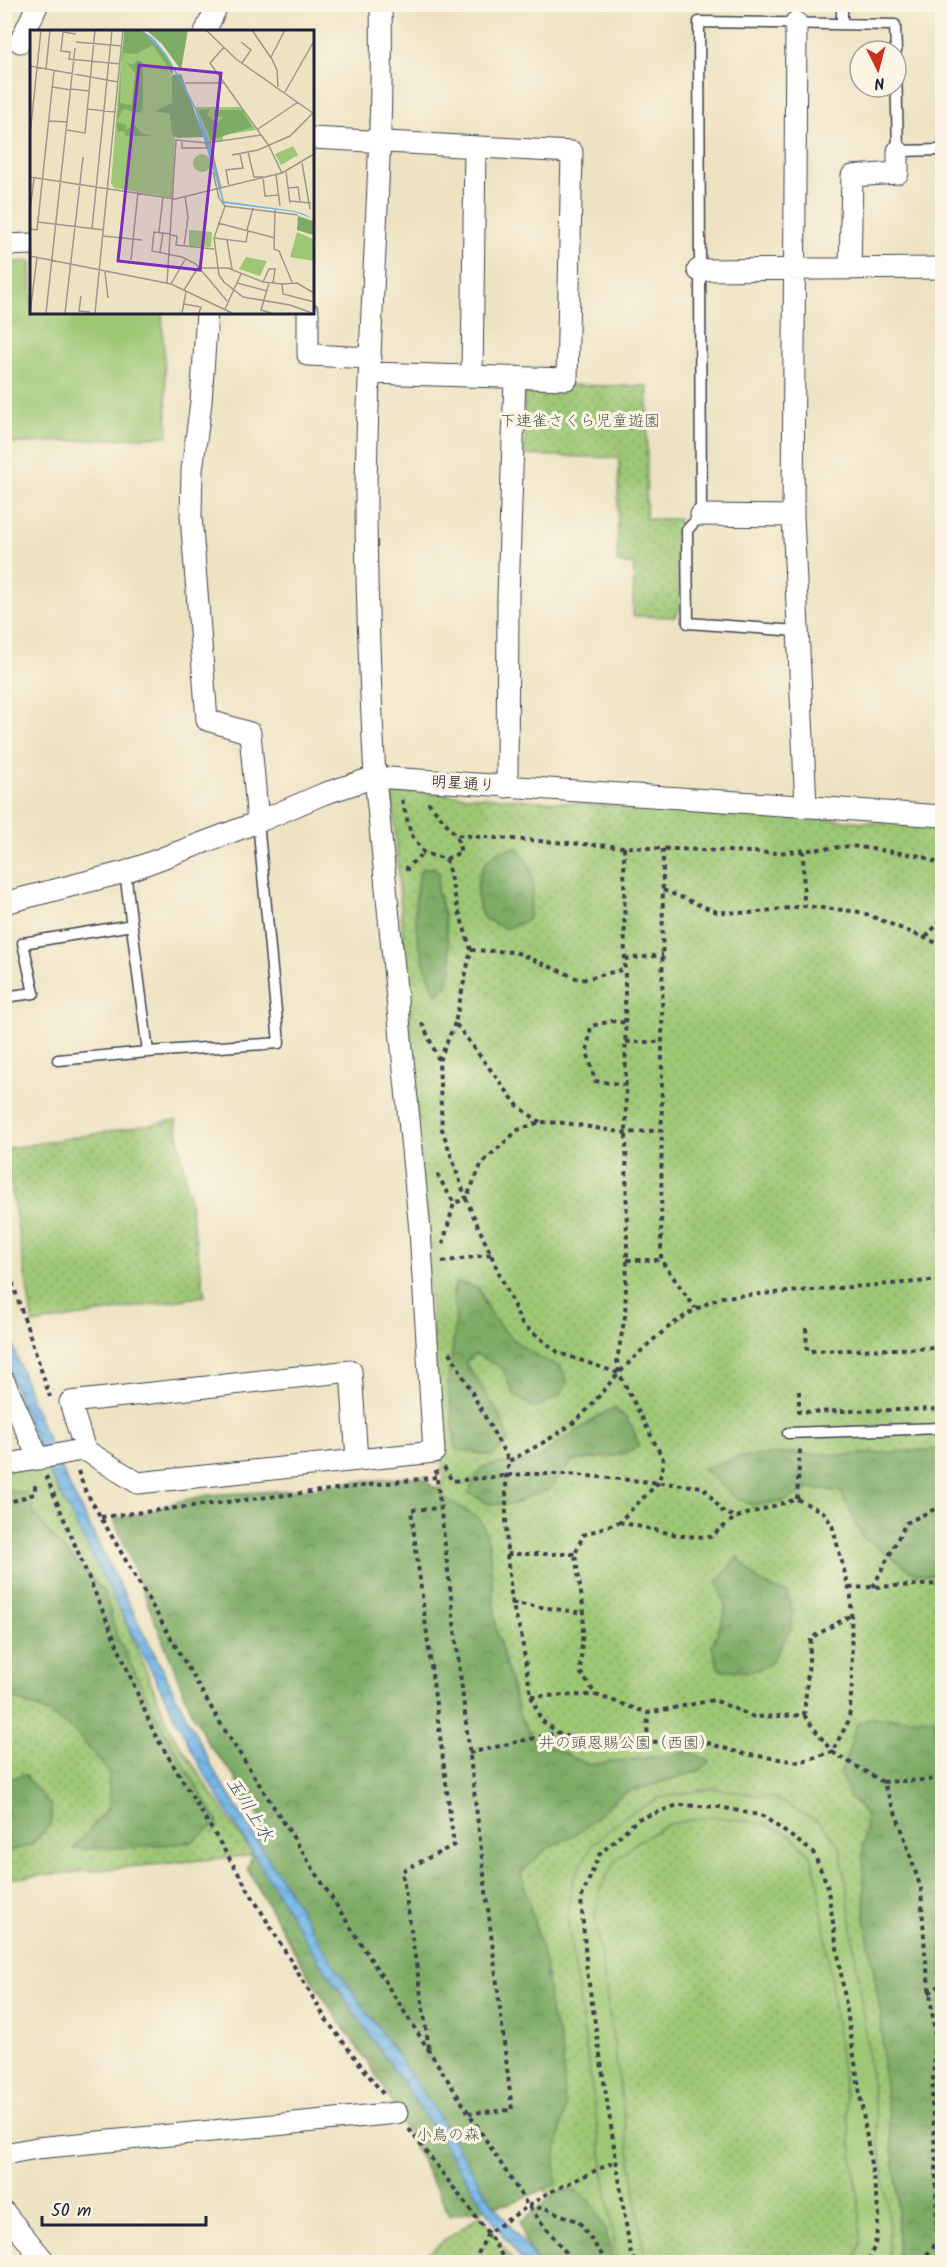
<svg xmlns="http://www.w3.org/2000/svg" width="947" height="2267" font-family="Kalam,'Klee One',sans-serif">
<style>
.green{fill:url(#green-dots);stroke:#607458;stroke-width:1.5}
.forest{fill:url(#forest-crowns);stroke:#506750;stroke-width:1.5}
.pitch{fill:#9dc774;stroke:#607458;stroke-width:1.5}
.water{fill:url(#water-waves);stroke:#4a6c91;stroke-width:1.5}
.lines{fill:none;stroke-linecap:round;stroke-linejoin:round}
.lane-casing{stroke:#403f4f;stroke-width:13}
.street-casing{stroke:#403f4f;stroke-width:23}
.path{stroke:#403f4f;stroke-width:4;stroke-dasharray:4.5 4.5;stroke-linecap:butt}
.lane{stroke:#fff;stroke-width:10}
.street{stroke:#fff;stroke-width:21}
.street-bridge-casing{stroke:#403f4f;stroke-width:23;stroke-linecap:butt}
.street-bridge{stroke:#fff;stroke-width:21}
.labels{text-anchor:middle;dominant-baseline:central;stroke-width:6;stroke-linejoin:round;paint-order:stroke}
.park-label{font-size:16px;fill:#4d5c4f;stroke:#fcf5e5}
.street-label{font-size:16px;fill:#22223b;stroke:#fcf5e5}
.water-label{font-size:18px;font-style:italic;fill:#3e5677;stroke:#fcf5e5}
.inset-road{fill:none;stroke:#9c968c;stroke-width:1.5}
.view{fill:#7b2cbf;fill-opacity:0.15;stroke:#7b2cbf;stroke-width:3}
.inset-edge{fill:none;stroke:#22223b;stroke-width:3}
</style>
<defs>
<pattern id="green-dots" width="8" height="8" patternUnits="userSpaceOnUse" patternTransform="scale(1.5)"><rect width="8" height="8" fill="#9dc774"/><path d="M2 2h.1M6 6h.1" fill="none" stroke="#80a160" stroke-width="1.8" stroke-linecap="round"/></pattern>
<pattern id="forest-crowns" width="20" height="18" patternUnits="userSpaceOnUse" patternTransform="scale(1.5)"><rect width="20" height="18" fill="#7eac66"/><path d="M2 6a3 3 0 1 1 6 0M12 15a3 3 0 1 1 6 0" fill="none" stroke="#678c55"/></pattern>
<pattern id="water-waves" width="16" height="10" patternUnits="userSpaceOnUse" patternTransform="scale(1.5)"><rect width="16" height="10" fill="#71b6e7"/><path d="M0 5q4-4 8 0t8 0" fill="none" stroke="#5c94bc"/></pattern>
</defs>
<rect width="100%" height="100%" fill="#fcf5e5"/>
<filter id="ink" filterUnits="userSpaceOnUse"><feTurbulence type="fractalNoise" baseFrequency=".0167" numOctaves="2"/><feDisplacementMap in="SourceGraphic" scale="12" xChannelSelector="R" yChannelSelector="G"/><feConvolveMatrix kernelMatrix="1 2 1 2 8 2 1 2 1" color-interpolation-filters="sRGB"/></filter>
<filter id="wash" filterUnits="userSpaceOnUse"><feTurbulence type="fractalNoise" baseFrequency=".008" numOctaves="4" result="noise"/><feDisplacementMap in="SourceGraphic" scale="24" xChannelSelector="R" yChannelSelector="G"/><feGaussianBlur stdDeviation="1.35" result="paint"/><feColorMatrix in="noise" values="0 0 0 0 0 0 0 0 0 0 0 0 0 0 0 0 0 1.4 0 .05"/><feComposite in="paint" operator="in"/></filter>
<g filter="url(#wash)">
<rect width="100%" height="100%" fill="#ede3c2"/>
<path class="green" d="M531,385L648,386L646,519H679L680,610L674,617L633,616L634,565L617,563L619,458L525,455L524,397Z
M392,791L942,827V2262H599L556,2207L233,1716L153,1525L444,1487Z
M176,1120L205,1296L33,1324L5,1149Z
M58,1460L172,1733L253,1855L5,1879V1471Z
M481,2214L514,2262H426L425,2255Z"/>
<path class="forest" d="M517,848C541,877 533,885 528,920L506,929L483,918C474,896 474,866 498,852C503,849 511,849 517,848Z
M434,867L439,874L437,890L443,910L452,967L447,985L436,994C418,951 408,915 421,869Z
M456,1282L479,1288C482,1295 484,1304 488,1310C504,1336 533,1357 561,1367L568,1383L559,1396L534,1408L514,1395L502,1368L476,1354L465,1362C480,1387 502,1411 509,1440L492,1456L456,1449L448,1383L456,1318L453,1293Z
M613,1408C629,1417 634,1429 639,1446L621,1455L572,1461L549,1490L531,1495L514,1504H490L468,1493L481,1468L498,1464L535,1460L597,1417Z
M942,1449V1576L916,1574L862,1537L841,1492L825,1489H807L785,1501L752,1505L736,1498L703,1468L741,1457L789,1453L843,1455Z
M421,1476L445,1498L481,1520L489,1543L496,1629L520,1717L533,1739L589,1765L690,1752L710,1761L699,1771L621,1794L581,1831L544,1851L521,1873L545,1962L551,2017L559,2035L563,2056L565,2109L555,2160L557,2184L511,2203L450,2216L380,2081L310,1978L247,1869L265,1822L244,1797L232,1773L208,1744L189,1706L114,1519L144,1513L179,1501L207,1495L311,1489L350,1482Z
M5,1489L27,1494L35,1515L55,1540L105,1593L116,1634L160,1723L218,1823L191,1842L143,1847L73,1849L109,1807V1772L75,1732L49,1713L5,1695Z
M738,1556C753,1578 761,1586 787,1593L792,1609L791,1629L770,1664L750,1672L719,1669L712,1645L726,1611L718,1582Z
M869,1718H934L938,1744H942V2262H898V2198L884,2079L881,2016L865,1919L863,1851L866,1815L850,1797L840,1773L850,1747L856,1725Z
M25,1775L51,1807V1823L31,1845L5,1852V1780Z
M575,2190L594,2205L606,2233L613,2262H537L524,2240L521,2221L558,2192Z"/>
<path class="pitch" d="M31,261L32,312H162L168,436L5,444V263Z
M713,1788L774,1798L820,1822L839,1845L846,1881L888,2214L889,2256L885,2262H854L860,2244V2216L819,1885L811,1855L792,1836L765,1824L713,1816L669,1824L638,1841L615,1861L600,1889L595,1916L643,2247L650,2262H619L616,2255L567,1915L573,1880L593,1844L622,1818L660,1798Z"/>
<path class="water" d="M4,1318L31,1399L60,1468L213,1769L335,1966L430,2102L487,2195L537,2262H523L504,2237L431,2125L313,1952L201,1768L48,1470L17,1395L5,1358Z"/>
</g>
<g filter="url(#ink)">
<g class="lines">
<defs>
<path id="lane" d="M842,4V22
M896,66L898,151L942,150
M797,631L688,623L687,530L701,515L699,22L895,25L896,51
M125,872L148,1052L279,1043L258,822
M4,997L34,993L23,943L132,925
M58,1060L148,1052
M788,1433L942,1428"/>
<path id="street" d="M796,22L793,516L806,807
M205,32L218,4
M20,42L38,4
M312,138L572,152L567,379L370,373
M4,245L32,244
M850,268L852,176L898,173V151
M698,270L942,268
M207,312L201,402L192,470L191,516L207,720L250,733L258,822
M308,312V355L371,358
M472,376L475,148
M701,515L793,516
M507,787L508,597L515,377
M4,903L125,872L258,822L323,794L375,777L942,816
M4,1381L39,1459
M85,1450L70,1402L351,1371L357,1460
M75,1451L85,1450L138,1483L434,1452L420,1230L375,777C370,684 366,589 366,495C367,332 384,168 381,4
M4,1465L47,1457
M4,2154L37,2148L397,2113
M4,2212L45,2262"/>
</defs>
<use href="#lane" class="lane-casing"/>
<use href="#street" class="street-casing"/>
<path class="path" d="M402,800L411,834L424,853L446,859L461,852L456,835
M428,802L456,835L624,847L778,853L851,846L922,856L942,865
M624,847L627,1260L625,1316L617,1360L619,1373L664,1461L659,1482L619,1522L583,1535L575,1554L584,1613L580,1672L596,1695L648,1713L714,1700L754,1717L804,1715L811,1638L851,1615
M663,849L661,1260L695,1308
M803,850L804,906
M446,859L457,905L471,950L455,1023L518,1106L540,1122
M407,871V867L424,853
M663,890L717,912L750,913L804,906L861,912L942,945
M926,937L942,919
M471,950L515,952L581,980L625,969
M625,959L663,955
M422,1023L439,1060
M626,1042H662
M626,1085L595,1081L587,1051L591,1026L612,1021L626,1023
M437,1174L454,1203
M443,1244L454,1203L466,1199L442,1129L439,1061L455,1023
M4,1257L50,1397
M627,1260H661
M442,1262L492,1254
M806,1328L807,1351L942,1348
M450,1352L509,1461
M618,1373L559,1353L522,1324L466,1199L482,1163L518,1130L540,1122L566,1123L626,1133L662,1130
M799,1391V1412L942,1409
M444,1467L452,1481L523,1474H567L703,1487L724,1513L737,1517L797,1499L823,1512L832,1525L851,1596L852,1684L849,1720L832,1752L883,1782L902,1830L921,1889L925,1952L935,2036L932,2103L936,2164L937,2262
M436,1470L512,2110L469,2113
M78,1471L85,1490L219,1721L528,2206L574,2262
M46,1476L154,1733L327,2021L383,2094
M797,1499L800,1449
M4,1504L34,1494L36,1481
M101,1517L437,1477
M619,1522L682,1536L710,1537L736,1517
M507,1554H575
M873,1587L906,1523L937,1508H942
M849,1588L942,1584
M512,1603L584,1613
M531,1696L595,1695
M804,1715L832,1752L799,1762L744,1754L701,1741L647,1742L605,1746L575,1740L557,1732L541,1720L531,1696L521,1634L512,1603L507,1554L506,1517V1476L509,1461C533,1448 564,1433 583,1414C596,1401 606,1386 619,1373C651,1340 679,1314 722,1297L942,1280
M647,1742L648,1713
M469,1753L556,1733
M883,1782L942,1779
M929,1993L942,1984
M429,2048L402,1871L454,1845L411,1510L440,1508
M933,2096L942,2101
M409,2129L488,2233L506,2262
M528,2206L547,2209L579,2222L607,2262
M474,2262L488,2233L548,2193L616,2161
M635,2262L630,2250L587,1971L581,1899L599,1855L638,1819L678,1805L720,1807L763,1816L813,1852L827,1884L879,2215L875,2245L868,2262
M921,2262L937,2242H942"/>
<use href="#lane" class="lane"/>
<use href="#street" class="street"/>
<defs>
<path id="street-bridge" d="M47,1457L75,1451"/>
</defs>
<use href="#street-bridge" class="street-bridge-casing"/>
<use href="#street-bridge" class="street-bridge"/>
</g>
</g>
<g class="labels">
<g class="park-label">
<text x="580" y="421">下連雀さくら児童遊園</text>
<text x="627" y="1743">井の頭恩賜公園（西園）</text>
<text x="448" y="2135">小鳥の森</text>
</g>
<g class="street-label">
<text transform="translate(463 784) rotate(4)">明星通り</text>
</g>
<g class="water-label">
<text transform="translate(249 1810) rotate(58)">玉川上水</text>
</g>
</g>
<g transform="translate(30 30)">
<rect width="284" height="284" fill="#ede3c2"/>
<path d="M124,14L165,89L171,106L145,107L143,168L84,158L81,153L92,16ZM165,77H211L226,100L193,105V111L178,113ZM163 133a9 9 0 1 1 18 0a9 9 0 1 1-18 0Z" fill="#9dc774"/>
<path d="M94,0H110L125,10L144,38L142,45L151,44L174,107L147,108L142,104L140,84L125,81L142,73V45L123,15L107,24L94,23L92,33ZM116,0H158L151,40L132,14ZM107,30L113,32V79L110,83L93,79L87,91L91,39L90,73L101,75L105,43L96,32L103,35ZM180,79L177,85L187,93L193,87L184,86V80H212L222,97L181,110L168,80ZM86,92L97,95L95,100L105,95L111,103L122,106H96L94,101L88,102ZM268,186L283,191V205L267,200Z" fill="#7eac66"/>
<path d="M126,29L137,39L138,69L133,77L124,78L114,72L113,40L116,33ZM124,32L135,39L136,68L125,76L116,69V38ZM95,41L105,42L102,74L92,73ZM263,116L268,125L251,135L245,124ZM159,200L182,202L181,217L159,216ZM267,202L283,209V231L260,227ZM216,227L237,231L230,246L209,239Z" fill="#9dc774" fill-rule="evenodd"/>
<path d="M112,0L123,8L137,25L161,68L169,85L179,112L194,171L265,181L274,184L283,189L265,182L193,173L165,79L136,26Z" fill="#71b6e7"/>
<path class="inset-road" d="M176,0L206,29L284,84M222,0L241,28M46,4L33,2L31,21L40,22L39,29L90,34M46,12L92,16M211,12L221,20L212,33M194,17L180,33L239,116L252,143M0,36L88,52M16,39L20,0M155,53H193M22,57L41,60M248,57L247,40L241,27L255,0M41,59L59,61M255,62L284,11M57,79L85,82M19,91L38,92M228,99L268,72M37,100L55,103L65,0M0,105L11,0M152,110V118H177L176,113M180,113L191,159M218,122L224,147H233L235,166L249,165M202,125L228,120L260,106L283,83M272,133L280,179M183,142L189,168L195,176L268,185M256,142L260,173M246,145L250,176M0,147L145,169L252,143L284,124M199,157L196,140L213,138L210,124M258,158L268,157L270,171M260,171L281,173M195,176L184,208L189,245L194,252L213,267L260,275L282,283M245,180L244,219L249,221L262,252M0,181L4,148M8,192L74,200M188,193L245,208M0,199L7,200L24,41M62,199L82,0M217,200L223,178M129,202L133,167M141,204L124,202L122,221L152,227L166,234L197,271M141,205L147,206L146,215L184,219M73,206L112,210M184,208L216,212L218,201M197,210L202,239M154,216L158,187L155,166M130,222L133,203M0,226L141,254L202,283M101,230L108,162M171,238H198L233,252L252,254L253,264L284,272M75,242L78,268M233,252L239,239H245L243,253M137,253L146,110L177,113L231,105M207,253L237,261M239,253L231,280L241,283M141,254L156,228M252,254L267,253L284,263M154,260L169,236M51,266L49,281L60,282M154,274L171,277L169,283M195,279L211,244M0,283L7,227M16,283L45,18M35,283L53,127M65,283L93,0M152,283L156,262"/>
<path class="view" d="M109,35L191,43L170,240L88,231Z"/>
<rect width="284" height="284" class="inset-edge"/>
</g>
<rect width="947" height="2267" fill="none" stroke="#fcf5e5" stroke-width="24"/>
<g transform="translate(878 69) rotate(174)"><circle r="28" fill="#fcf5e5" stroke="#a5a1a1" stroke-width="1.5"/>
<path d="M0-4.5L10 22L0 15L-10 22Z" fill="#c8321e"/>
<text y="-9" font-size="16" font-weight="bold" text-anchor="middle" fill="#22223b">N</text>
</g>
<path d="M42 2216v9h164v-9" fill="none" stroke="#22223b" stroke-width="3"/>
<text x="51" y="2216" font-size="18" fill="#22223b" stroke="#fcf5e5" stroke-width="4.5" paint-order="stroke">50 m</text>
</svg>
